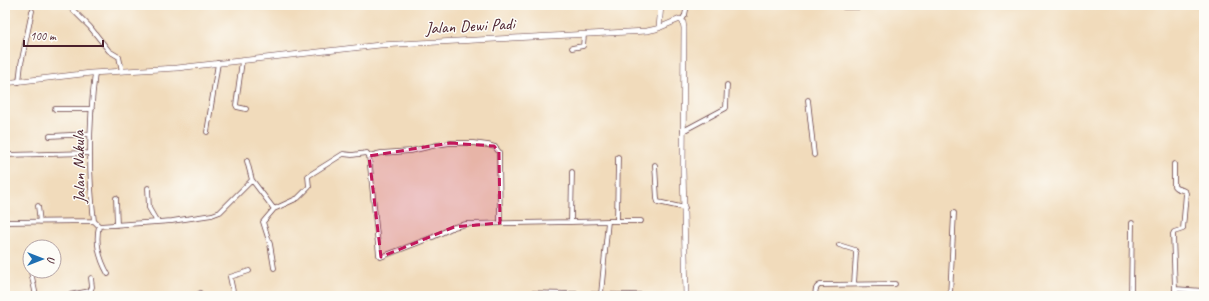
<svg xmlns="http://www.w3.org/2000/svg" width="1209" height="301" font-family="Caveat,sans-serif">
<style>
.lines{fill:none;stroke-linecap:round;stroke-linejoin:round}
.minor-casing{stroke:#633b41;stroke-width:5.5}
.tertiary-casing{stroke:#633b41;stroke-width:6}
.minor{stroke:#fff;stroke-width:4}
.tertiary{stroke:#fff;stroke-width:5}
.marked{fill:#c2185b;fill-opacity:0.2;stroke:#c2185b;stroke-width:3;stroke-dasharray:8 5;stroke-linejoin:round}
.labels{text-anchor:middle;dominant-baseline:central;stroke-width:3;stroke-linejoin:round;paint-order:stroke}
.street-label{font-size:17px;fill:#4a1f2b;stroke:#fdfcf7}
</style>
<rect width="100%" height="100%" fill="#fdfcf7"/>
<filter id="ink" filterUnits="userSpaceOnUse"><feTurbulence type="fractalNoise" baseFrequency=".025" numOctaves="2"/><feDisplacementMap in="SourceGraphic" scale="8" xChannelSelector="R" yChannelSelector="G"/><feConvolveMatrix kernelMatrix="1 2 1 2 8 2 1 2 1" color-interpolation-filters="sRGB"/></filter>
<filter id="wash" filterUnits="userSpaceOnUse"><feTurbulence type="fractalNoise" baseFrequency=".012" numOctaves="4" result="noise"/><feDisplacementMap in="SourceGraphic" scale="16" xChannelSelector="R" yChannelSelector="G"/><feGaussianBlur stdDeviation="0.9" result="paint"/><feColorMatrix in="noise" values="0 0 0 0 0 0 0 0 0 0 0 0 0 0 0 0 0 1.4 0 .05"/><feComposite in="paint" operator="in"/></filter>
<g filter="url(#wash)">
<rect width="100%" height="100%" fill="#f1dbbb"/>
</g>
<g filter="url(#ink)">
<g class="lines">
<defs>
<path id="minor" d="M68,5L90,27L109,51L119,57L122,71
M844,7H868L869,5
M682,20L685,15L687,5
M572,48L583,46L584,35
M242,61L236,105L237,107L246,109
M19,82L21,64L32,11
M808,100L814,155
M55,109H92
M683,131L726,108L727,85
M207,132L218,63
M50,136L90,134
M5,155L90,153
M369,156L379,255L381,257L433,237L454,227L466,224L571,222L608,221L601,294
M247,161L252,180
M1174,164V186C1177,191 1184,188 1186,193L1183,229L1174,232L1173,234L1175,289
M655,165L657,199L658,202L685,208
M148,188L149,208L157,222
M116,198L117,225
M38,206L40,222
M274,209L263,222L270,244L274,268
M617,220L618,157
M94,221L99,226L172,221L212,215L220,212L252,180L274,209L298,198L309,187L308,176L343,154L352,155L367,153L369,156L381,153L411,151L437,145L450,143H473L488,145L495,147L499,152L500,223
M94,221C88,171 89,122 95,73
M608,221H641
M5,222L94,221
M571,222L572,172
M99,226C95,243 99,258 108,274
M839,245L855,250L856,253L854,284
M31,272L36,296
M200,293L201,296
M523,293L686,296
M160,295V296
M64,296L90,291L92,287L91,278
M234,296L230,277L249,271
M816,296C815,292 815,287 820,285L895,284
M950,296L954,213
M1131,296L1132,223
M1175,296V289L1204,291"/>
<path id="tertiary" d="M659,28L661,5
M5,83L91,73L177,68L380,45L647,31L656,29L680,19L683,22L684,28L683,170L686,296"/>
</defs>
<use href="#minor" class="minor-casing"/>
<use href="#tertiary" class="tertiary-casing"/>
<use href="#minor" class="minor"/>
<use href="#tertiary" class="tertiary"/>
</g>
</g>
<path class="marked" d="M450,143L494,146L499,152L500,223L454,227L381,257L369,156Z"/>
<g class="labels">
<g class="street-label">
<text transform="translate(470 26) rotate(-3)">Jalan Dewi Padi</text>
<text transform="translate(79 167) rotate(-91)">Jalan Nakula</text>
</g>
</g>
<rect width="1209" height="301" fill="none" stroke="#fdfcf7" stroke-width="20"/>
<g transform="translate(42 259) rotate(90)"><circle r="19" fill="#fdfcf7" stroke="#b5a4a5"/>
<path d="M0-3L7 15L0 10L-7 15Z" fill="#1f6fb2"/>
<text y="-6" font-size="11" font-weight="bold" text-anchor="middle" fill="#4a1f2b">U</text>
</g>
<path d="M24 40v6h79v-6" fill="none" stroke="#4a1f2b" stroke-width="2"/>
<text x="30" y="40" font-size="12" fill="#4a1f2b" stroke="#fdfcf7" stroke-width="3" paint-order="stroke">100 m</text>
</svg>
